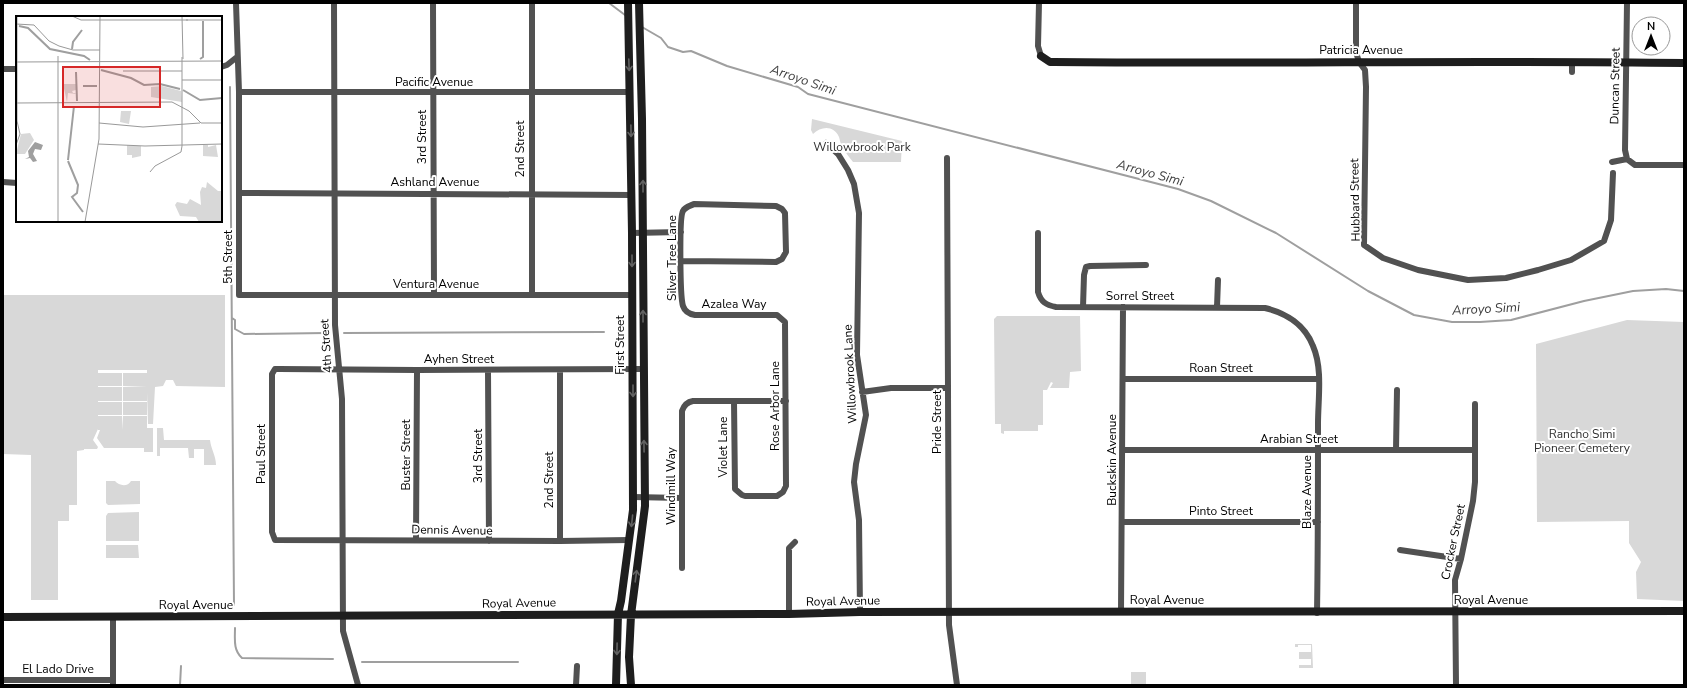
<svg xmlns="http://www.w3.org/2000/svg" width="1687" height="688" font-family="'Nunito Sans',sans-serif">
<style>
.green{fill:#d8d8d8}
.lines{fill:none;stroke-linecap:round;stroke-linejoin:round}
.stream{stroke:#9f9f9f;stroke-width:2}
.street{stroke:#515151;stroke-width:6}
.secondary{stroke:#1e1e1e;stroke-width:8}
.oneway{stroke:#626262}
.labels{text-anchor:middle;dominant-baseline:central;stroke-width:4;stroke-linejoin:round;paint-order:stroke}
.street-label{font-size:12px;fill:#000;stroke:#fff}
.park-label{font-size:12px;fill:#2f2f2f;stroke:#fff}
.water-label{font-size:13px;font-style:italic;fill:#404040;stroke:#fff}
.inset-river{fill:none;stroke:#9f9f9f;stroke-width:2}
.inset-road{fill:none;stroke:#999;stroke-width:1}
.view{fill:#d62828;fill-opacity:0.15;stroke:#d62828;stroke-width:2}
.inset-edge{fill:none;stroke:#000;stroke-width:2}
</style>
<rect width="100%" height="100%" fill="#fff"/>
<path class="green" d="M812,119L902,141L901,162H853C849,157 845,152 842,146C840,143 840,140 839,137C834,125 821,126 813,134L811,130Z
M3,295H225V387L176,386L173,380H166L163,386L155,387L153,424H148L147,392V401H123V387H147L123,386V373H147V370H98V429L93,440L98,447L97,449H84V450L77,451V505H69V521H58V600H31V455L3,454Z
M997,316H1080L1081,371L1070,372L1069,388H1050L1053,383L1051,382L1047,390H1043V425H1038V431H1004V434L1001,433V424H995L994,319Z
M1627,320L1684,322V601L1637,599L1636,572L1641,562L1629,543V521L1537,522L1536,344Z
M98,373H122V386H98Z
M98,387H122V401H98Z
M98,402H122V415H98Z
M123,402H147V415H123Z
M98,416H122V430L123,416H147V428H153V452H144V448H104L97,438L100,430H109H98Z
M157,428H163L164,440H210C211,449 216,456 216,465H204V449H194V458H189L188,448H160V456H157Z
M106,481H115C119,486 128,487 131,481H140V504L108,505L106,503Z
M139,512V541H106V516L108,513Z
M106,545H138L139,558H106Z
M1295,644H1312L1313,668H1299V665H1311V659H1299V652H1311V645H1298V647H1295Z
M1131,672H1146V685H1131Z"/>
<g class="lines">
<path class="stream" d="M609,3L625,15
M642,27L661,38L668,47L683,52L691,51L727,66L798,87L808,94L1178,189L1211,201L1276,233L1368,291L1414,315L1452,322H1480L1511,320L1584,301L1633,291L1666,289L1684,291
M230,87L234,605
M232,318L235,320V329L244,334L326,333
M344,333L604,332
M235,628C235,639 233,650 242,658L333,659
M362,662H518
M180,685L181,666"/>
<path class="street" d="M236,3L239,92V295H632
M334,3L335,325L342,399L343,631L358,685
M433,3L434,294
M532,3V295
M1039,3L1038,46L1041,56
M1356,3V52L1359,62L1365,70L1366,87L1364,245L1383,258L1418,270L1468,280L1506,278L1538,270L1571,260L1604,241L1611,220L1613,173
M1627,3L1625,150L1627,159L1635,165H1684
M1572,62V72
M221,67L227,65L237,57
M3,69H17
M239,92H630
M826,143L838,154L848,170L854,184L859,213L857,355L866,415L856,464L854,482L859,520L860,612
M947,158L949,625L957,685
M1612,162L1627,159
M3,182L17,183
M239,193L632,195
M632,233L681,232
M1038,233V292C1041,302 1046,305 1056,307L1265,308C1286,313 1305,325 1313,346C1323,369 1318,399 1318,424C1318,487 1318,550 1317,613
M681,261L776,262L782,259L786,252L785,213L782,209L776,206L694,204C690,206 685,207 683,211C679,217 680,297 683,306C685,312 689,314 695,315H777L785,322L786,486L783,492L777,496H745L742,495L735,489L734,401
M1083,307L1084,275L1086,267L1090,266L1146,265
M1217,307L1218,280
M488,370L489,541
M560,370V541
M1123,379H1318
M862,392L891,388H948
M1123,450H1475
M1396,450L1397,390
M633,497L682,498
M1123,522H1318
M416,540L417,370
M629,540L560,541L275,540L272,532V374L275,369H279L417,370L644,369
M1400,550L1461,559
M682,568V411C684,405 687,402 693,401H786
M1121,612L1123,307
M789,614V548L795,542
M3,680H113
M113,685V617
M576,685L577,666
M1456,685L1455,580L1461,559L1473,501L1475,482V404"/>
<path class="secondary" d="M1041,56L1050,62H1054C1264,64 1474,60 1684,63
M3,617L789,614L860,612L1684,611
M616,685L618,614L621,601L633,510L632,233L628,3
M631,685L629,657L631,615L645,506L642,119L639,3"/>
</g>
<defs><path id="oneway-shaft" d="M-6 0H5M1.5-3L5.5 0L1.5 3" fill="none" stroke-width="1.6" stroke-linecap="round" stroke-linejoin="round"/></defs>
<g class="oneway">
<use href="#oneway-shaft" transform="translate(629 65) rotate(88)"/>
<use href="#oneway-shaft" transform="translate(631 131) rotate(89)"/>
<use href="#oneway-shaft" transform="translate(643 186) rotate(-90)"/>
<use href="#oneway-shaft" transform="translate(632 261) rotate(90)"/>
<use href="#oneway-shaft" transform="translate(643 316) rotate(-90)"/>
<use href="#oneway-shaft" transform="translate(633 391) rotate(90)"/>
<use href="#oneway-shaft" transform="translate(644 446) rotate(-91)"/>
<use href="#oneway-shaft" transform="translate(632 521) rotate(96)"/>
<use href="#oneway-shaft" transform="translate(636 576) rotate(-82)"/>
<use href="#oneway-shaft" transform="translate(617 649) rotate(91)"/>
</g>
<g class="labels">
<g class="street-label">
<text x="1361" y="50">Patricia Avenue</text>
<text x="434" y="82">Pacific Avenue</text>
<text transform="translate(1615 86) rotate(-89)">Duncan Street</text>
<text transform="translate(422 137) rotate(-90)">3rd Street</text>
<text transform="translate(520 149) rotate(-90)">2nd Street</text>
<text x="435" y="182">Ashland Avenue</text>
<text transform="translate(1355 200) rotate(-91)">Hubbard Street</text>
<text transform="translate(228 257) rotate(-90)">5th Street</text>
<text transform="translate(672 258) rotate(-90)">Silver Tree Lane</text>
<text x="436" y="284">Ventura Avenue</text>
<text x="1140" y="296">Sorrel Street</text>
<text x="734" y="304">Azalea Way</text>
<text transform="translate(620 345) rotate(-90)">First Street</text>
<text transform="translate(326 346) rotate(-94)">4th Street</text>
<text x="459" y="359">Ayhen Street</text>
<text x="1221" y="368">Roan Street</text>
<text transform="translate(850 374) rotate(-93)">Willowbrook Lane</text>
<text transform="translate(775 406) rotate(-90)">Rose Arbor Lane</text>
<text transform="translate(937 422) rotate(-90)">Pride Street</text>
<text x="1299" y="439">Arabian Street</text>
<text transform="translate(723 447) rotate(-90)">Violet Lane</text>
<text transform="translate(261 454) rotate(-90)">Paul Street</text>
<text transform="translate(406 455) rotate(-90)">Buster Street</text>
<text transform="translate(478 456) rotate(-90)">3rd Street</text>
<text transform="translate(1112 460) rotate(-90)">Buckskin Avenue</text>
<text transform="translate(549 480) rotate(-90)">2nd Street</text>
<text transform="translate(671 486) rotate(-90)">Windmill Way</text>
<text transform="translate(1307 492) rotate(-90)">Blaze Avenue</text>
<text x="1221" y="511">Pinto Street</text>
<text transform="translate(452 530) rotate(1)">Dennis Avenue</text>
<text transform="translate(1453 542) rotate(-78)">Crocker Street</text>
<text x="1167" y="600">Royal Avenue</text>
<text x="1491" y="600">Royal Avenue</text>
<text transform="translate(843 601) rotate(-1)">Royal Avenue</text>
<text transform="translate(519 603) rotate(-1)">Royal Avenue</text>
<text x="196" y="605">Royal Avenue</text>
<text x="58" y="669">El Lado Drive</text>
</g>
<g class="park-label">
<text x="862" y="147">Willowbrook Park</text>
<text x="1582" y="434">Rancho Simi<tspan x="1582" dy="14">Pioneer Cemetery</tspan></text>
</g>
<g class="water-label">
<text transform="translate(803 80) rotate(19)">Arroyo Simi</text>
<text transform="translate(1150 173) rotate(15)">Arroyo Simi</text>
<text transform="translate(1486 309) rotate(-3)">Arroyo Simi</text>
</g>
</g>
<g transform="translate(16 16)">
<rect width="206" height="206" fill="#fff"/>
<path d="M47,68H60V74L56,75L57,77H59L60,78L52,77L51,86ZM146,70L165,75L166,86L135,81V71ZM105,95H115L113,108L104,106ZM14,117L18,124L9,138H0L5,118ZM111,129L125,130V140L116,142V139H111ZM187,129H192V131L200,129L202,141L187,140ZM191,166L202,175H206V206H183L180,201L164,200L159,189L161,186L171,188L174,183L185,189L184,176L186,171L190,172Z" fill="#d8d8d8"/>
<path d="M19,126L27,129L25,134L19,133L17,138L21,145L17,146L14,142L9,143L13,141L12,135Z" fill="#9f9f9f"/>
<path class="inset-river" d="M3,10L12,12L34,33L68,40L74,44M56,33L57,26L66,14M184,43L187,41V5M85,54L115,62L128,69L144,68L164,73M60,56L61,85M67,70H81M167,74L184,84L206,82M52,144L58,90M52,145L62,169L61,177L56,181L67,196"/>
<path class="inset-road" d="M56,0L65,4H172M166,0L167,43M170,4H206M0,8L18,9L33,25L43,30L57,34H84M42,40V206M166,41V130M0,46L206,45M107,55H166M166,64H206M0,87L156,86L173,95L185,107H206M83,107L127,111L184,107M82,128L129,130L206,128M0,129L4,118L1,105V0M134,156L139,150L165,136L166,130M69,206L83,123L84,0"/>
<path class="view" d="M47,51H144V91H47Z"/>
<rect width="206" height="206" class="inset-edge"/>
</g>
<rect width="1687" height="688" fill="none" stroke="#000000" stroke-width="8"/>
<g transform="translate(1651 36)"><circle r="19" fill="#ffffff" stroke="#999999"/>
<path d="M0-3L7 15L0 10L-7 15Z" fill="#000000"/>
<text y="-6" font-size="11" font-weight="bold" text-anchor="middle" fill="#000000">N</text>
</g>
</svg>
